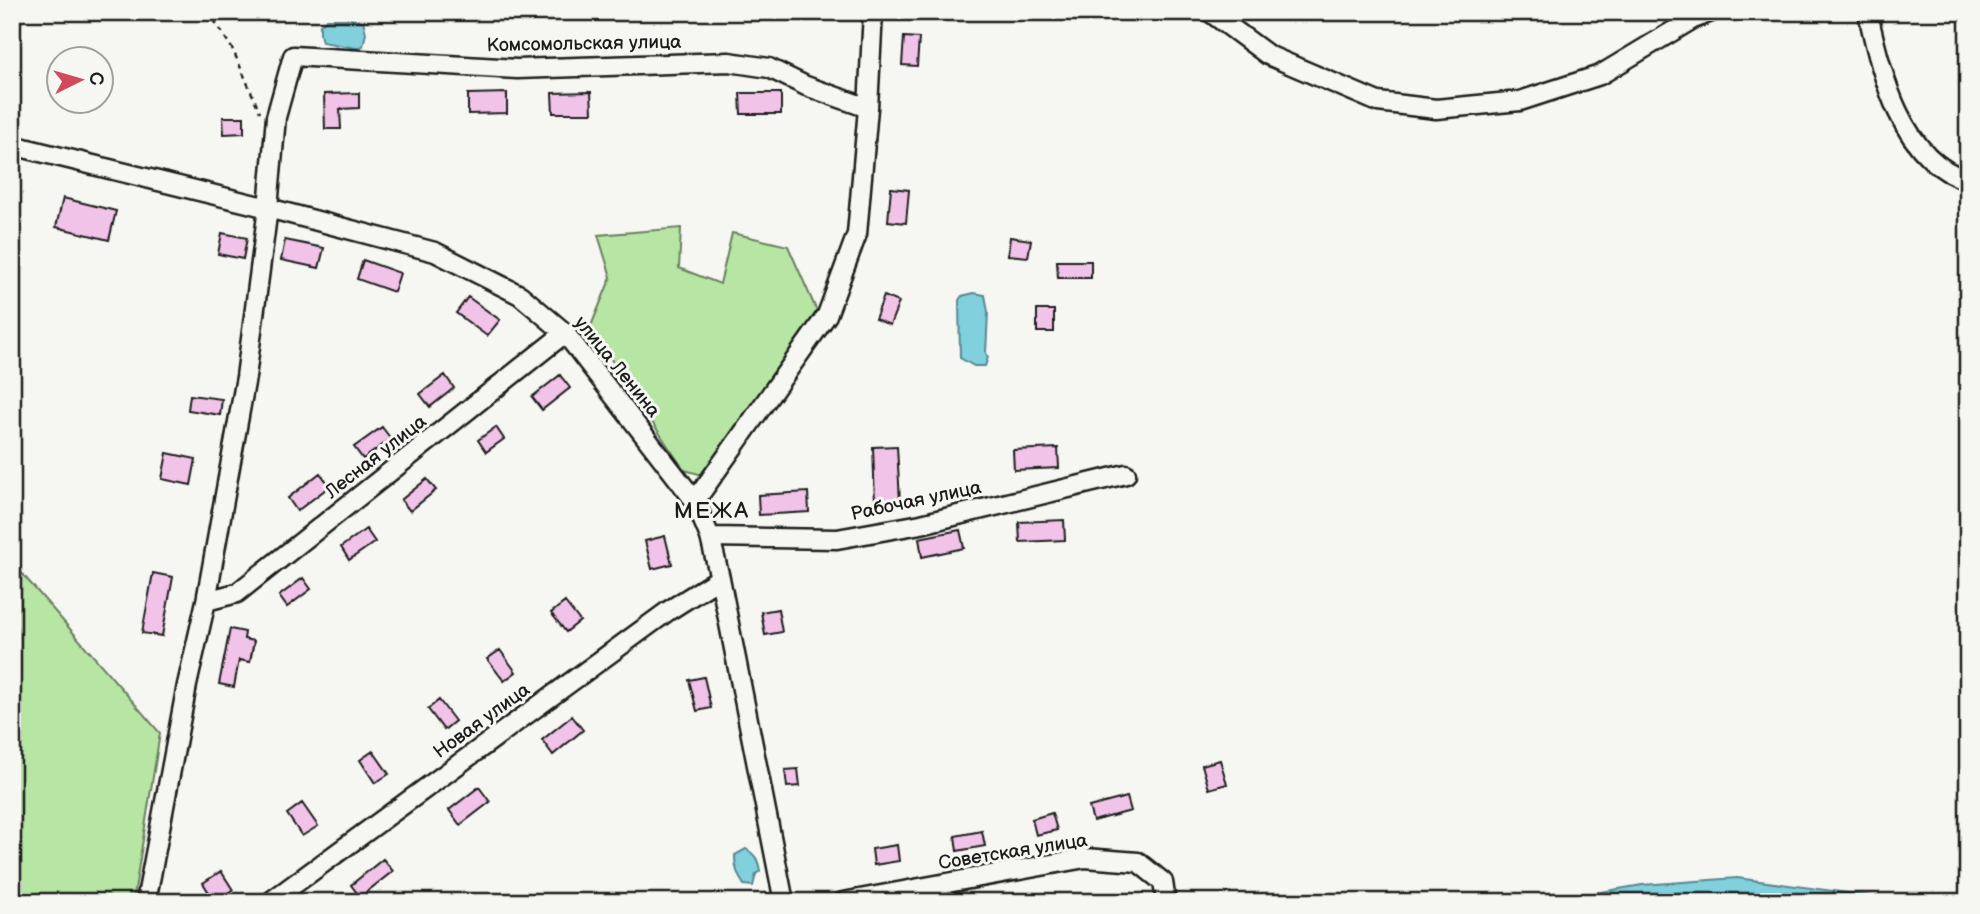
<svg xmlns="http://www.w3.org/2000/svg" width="1980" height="914" font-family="'Balsamiq Sans',sans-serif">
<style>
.green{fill:#b7e5a3;stroke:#6a8060;stroke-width:2}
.water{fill:#81d0dd;stroke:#598890;stroke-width:2}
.building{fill:#f1c3e8;stroke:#1c1c1c;stroke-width:2}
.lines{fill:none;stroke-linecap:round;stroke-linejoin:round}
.minor-casing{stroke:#1c1c1c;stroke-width:23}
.path{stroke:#1c1c1c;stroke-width:2.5;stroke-dasharray:5 5;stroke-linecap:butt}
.minor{stroke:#f6f6f2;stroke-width:18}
.labels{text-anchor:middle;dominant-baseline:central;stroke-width:6;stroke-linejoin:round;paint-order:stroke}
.street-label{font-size:19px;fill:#1c1c1c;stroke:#f6f6f2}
.quarter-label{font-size:23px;letter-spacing:2px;fill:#1c1c1c;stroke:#f6f6f2}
</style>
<rect width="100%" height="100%" fill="#f6f6f2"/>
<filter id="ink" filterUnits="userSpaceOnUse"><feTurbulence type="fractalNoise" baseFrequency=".0143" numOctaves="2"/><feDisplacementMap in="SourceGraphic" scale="14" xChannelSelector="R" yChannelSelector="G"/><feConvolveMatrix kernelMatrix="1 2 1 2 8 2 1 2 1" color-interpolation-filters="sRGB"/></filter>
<g filter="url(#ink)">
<path class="green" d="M681,228L679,268L720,284L732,233L788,246L819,316L703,475L684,470L620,374L591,326L611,277L598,235Z
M12,562L160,733L133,902H12Z"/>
<path class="water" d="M327,19H348L363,21L366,33L363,46L356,48L322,42L320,34V25Z
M974,293L985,295L988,312L986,353L988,357L985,366H974L960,358L959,300L962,296Z
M746,849C756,855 758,860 760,871L756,874L753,886L744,885C737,875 735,867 735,855Z
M1737,878L1915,902H1542L1642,885Z"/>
<path class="building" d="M904,37L919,38L917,66L902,65Z
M591,92L592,113H553L552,93Z
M359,93V108L340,109L341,129H325L324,94Z
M507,93V113L468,114V94Z
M740,93H781V114H741Z
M223,117H244V133L224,134Z
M891,188L909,190L906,223L888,221Z
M63,198L116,211L109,240L56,227Z
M222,233L247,238L243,259L218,254Z
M1010,237L1031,240L1028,257L1008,255Z
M285,240L324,248L319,268L281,260Z
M363,260L400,273L394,292L357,279Z
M1057,261H1091V278H1058Z
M884,296L899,302L890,325L875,319Z
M468,297L500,320L487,336L456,313Z
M1037,310H1054V332H1037Z
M445,375L454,388L430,407L420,394Z
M560,375L570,388L542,410L532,397Z
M190,395L222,399L220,415L188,410Z
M382,427L391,439L363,459L354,447Z
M496,427L504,439L486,452L478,440Z
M897,446L900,502L875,503L873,447Z
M1058,448L1059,468L1014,470L1013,450Z
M167,453L196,459L191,485L162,479Z
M320,473L330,486L297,511L288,498Z
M427,479L436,490L410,511L401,500Z
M808,492L809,512L759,515L758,495Z
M1064,520L1065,540L1020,542L1019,522Z
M366,529L375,542L349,560L341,547Z
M960,530L964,548L922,557L919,538Z
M665,536L672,564L652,569L645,541Z
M153,573L173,577L162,636L142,633Z
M303,578L311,589L287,607L279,596Z
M565,602L580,621L566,632L551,613Z
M778,609L782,632L765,635L761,612Z
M230,629L245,632L244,639L254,641L250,662L239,660L234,687L219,684Z
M500,650L516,672L504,681L487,659Z
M704,677L711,708L697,711L689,680Z
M439,700L455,721L444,730L428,709Z
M572,716L583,730L553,755L542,740Z
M373,751L389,774L375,783L360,760Z
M1220,760L1227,784L1209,789L1202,765Z
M798,769L800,786L787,787L785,770Z
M479,787L490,802L460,825L449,810Z
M1127,797L1131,811L1093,821L1089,807Z
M302,803L318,826L302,836L287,814Z
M1052,813L1057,830L1036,835L1032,819Z
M982,831L985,846L957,851L955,836Z
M897,845L899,861L874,865L872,849Z
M383,859L393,871L360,897L351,885Z
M221,871L233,890L215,902L203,883Z"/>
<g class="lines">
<defs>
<path id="minor" d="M1210,12L1268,55L1378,102L1436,109L1520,101L1600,75L1693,19L1711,12
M1868,13C1880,71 1902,162 1968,180
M12,145L268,208L435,252L520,295L565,333L695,501L710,537L720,578L784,902
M695,501L827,315L857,234L868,108L873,12
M710,537L837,539L921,524L1126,474
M206,601L237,593L565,333
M146,902L187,685L206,601L246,377L268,208L276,117L293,56L517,69L729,62L769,68L806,86L868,108
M270,902L668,611L720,578
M843,902L1085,858L1138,862L1163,882L1166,902"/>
</defs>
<use href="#minor" class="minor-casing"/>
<path class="path" d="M209,12L233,50L260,112"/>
<use href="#minor" class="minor"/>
</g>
</g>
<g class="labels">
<g class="street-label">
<text transform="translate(584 44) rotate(-1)">Комсомольская улица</text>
<text transform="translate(617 367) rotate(51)">улица Ленина</text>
<text transform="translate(376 457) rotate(-38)">Лесная улица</text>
<text transform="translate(916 501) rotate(-12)">Рабочая улица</text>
<text transform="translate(482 721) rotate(-36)">Новая улица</text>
<text transform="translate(1013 852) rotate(-9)">Советская улица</text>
</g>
<g class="quarter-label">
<text x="712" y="511">МЕЖА</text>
</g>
</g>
<rect width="1980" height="914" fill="none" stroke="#f6f6f2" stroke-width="42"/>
<rect x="21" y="21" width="1938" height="872" fill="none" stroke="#1c1c1c" stroke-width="2.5" filter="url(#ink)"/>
<g transform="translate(80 80) rotate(85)"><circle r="33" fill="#f6f6f2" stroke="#9f9f9c" stroke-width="2"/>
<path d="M0-5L12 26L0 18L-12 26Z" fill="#d1495b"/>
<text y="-10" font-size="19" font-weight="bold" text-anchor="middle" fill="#1c1c1c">С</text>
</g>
</svg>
